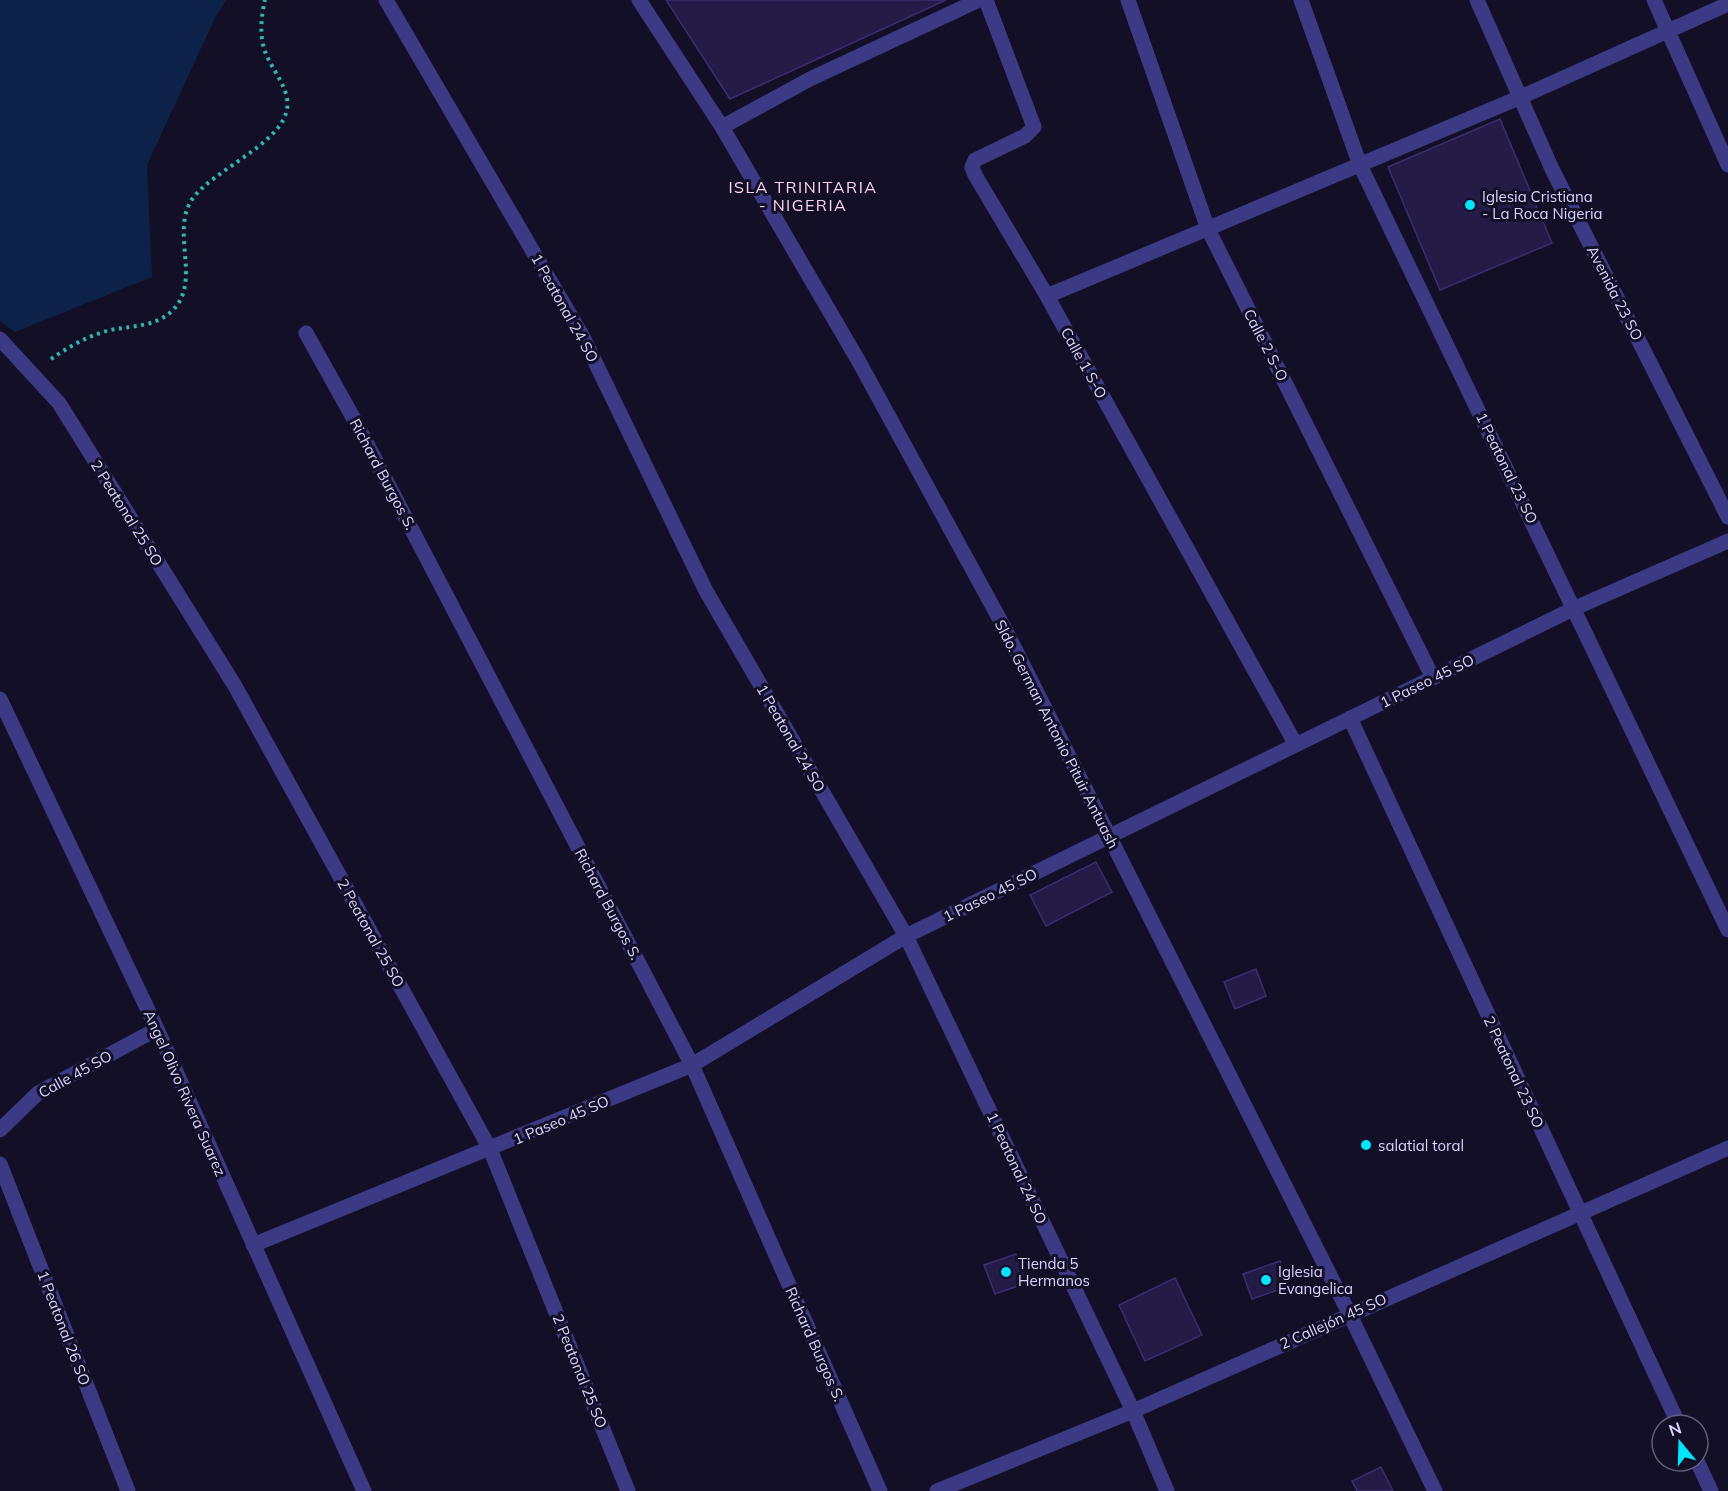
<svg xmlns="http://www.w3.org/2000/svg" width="1728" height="1491" font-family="Mulish,sans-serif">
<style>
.water{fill:#0c2248}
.building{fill:#241b47;stroke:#3b2d73;stroke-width:1.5}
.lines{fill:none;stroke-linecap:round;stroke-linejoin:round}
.path{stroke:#2fb8b0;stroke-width:4;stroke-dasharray:3 4.5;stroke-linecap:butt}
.minor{stroke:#3d3a85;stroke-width:15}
.poi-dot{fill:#00e5ff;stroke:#130f26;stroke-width:2}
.labels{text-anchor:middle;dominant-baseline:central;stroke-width:6;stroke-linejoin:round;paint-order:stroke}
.poi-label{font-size:15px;fill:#d9d4ff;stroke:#130f26;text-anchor:start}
.street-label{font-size:15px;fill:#d9d4ff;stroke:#130f26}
.neighbourhood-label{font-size:16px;letter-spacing:1.5px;fill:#ffd6f0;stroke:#130f26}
</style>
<rect width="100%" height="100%" fill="#130f26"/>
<path class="water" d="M0,0H226L215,18L147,165L152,277L15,332L0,321Z"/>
<path class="building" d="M666,0H946L730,99Z
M1500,119L1552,243L1440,290L1388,167Z
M1096,862L1112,892L1046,926L1030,895Z
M1256,969L1266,996L1235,1009L1224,982Z
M1016,1254L1026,1283L995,1294L984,1265Z
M1280,1261L1289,1286L1252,1299L1243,1274Z
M1175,1278L1202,1335L1145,1361L1119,1305Z
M1381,1467L1393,1491H1357L1352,1481Z"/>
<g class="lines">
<path class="path" d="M51,359C67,348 84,338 103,332C126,325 153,329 172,311C203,281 169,231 193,198C213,171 277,145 286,113C293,92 273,72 266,54C259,37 261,17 265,0"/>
<path class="minor" d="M386,0L583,337L706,591L906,936L1133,1411L1167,1491
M639,0L722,127L858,360L1005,629L1349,1313L1435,1491
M986,0L1034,127L1025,136L975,160L972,167L975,175L1047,296L1296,745
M1128,0L1208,229L1433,678
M1301,0L1360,165L1728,930
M1477,0L1552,169L1728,517
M1654,0L1728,165
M722,127L810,79L979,0
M1047,296L1521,97L1728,4
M306,333L355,421L692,1065L880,1491
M0,339L59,403L235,686L490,1149L628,1491
M0,699L157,1029L364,1491
M1350,718L1679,1425
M0,1130L38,1093L157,1029
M0,1164L128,1491
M253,1245L692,1065L906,936L1575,608L1728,541
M1697,1461L1711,1491
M937,1491L1133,1411L1728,1148"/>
</g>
<g class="poi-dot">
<circle cx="1470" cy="205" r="6"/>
<circle cx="1366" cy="1145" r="6"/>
<circle cx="1006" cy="1272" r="6"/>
<circle cx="1266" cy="1280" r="6"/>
</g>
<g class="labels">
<g class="poi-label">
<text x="1482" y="196">Iglesia Cristiana<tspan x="1482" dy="17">- La Roca Nigeria</tspan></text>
<text x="1378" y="1145">salatial toral</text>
<text x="1018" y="1263">Tienda 5<tspan x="1018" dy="17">Hermanos</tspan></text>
<text x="1278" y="1271">Iglesia<tspan x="1278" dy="17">Evangelica</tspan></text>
</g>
<g class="street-label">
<text transform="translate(1615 293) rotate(63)">Avenida 23 SO</text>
<text transform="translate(565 308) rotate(61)">1 Peatonal 24 SO</text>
<text transform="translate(1266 345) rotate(63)">Calle 2 S-O</text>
<text transform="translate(1084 363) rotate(61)">Calle 1 S-O</text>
<text transform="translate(1507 468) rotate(64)">1 Peatonal 23 SO</text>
<text transform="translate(383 474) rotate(62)">Richard Burgos S.</text>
<text transform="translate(127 513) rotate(58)">2 Peatonal 25 SO</text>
<text transform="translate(1427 681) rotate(-26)">1 Paseo 45 SO</text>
<text transform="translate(1057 734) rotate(63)">Sldo. German Antonio Pituir Antuash</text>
<text transform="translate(791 738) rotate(60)">1 Peatonal 24 SO</text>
<text transform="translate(990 895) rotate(-26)">1 Paseo 45 SO</text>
<text transform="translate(608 904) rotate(62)">Richard Burgos S.</text>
<text transform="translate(371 933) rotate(61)">2 Peatonal 25 SO</text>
<text transform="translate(1514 1072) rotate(65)">2 Peatonal 23 SO</text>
<text transform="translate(75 1074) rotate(-29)">Calle 45 SO</text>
<text transform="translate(185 1093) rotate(66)">Angel Olivo Rivera Suarez</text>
<text transform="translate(561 1120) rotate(-23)">1 Paseo 45 SO</text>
<text transform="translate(1017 1168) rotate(65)">1 Peatonal 24 SO</text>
<text transform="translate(1333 1321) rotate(-24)">2 Callejón 45 SO</text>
<text transform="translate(64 1328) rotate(69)">1 Peatonal 26 SO</text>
<text transform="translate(815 1344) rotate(66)">Richard Burgos S.</text>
<text transform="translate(580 1371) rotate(68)">2 Peatonal 25 SO</text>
</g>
<g class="neighbourhood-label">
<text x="803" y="187">ISLA TRINITARIA<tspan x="803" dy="18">- NIGERIA</tspan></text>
</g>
</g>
<g transform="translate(1680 1443) rotate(341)"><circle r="28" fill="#130f26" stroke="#625e7d" stroke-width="1.5"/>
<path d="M0-4.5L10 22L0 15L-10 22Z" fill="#00e5ff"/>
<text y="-9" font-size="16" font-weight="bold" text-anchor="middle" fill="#d9d4ff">N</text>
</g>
</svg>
